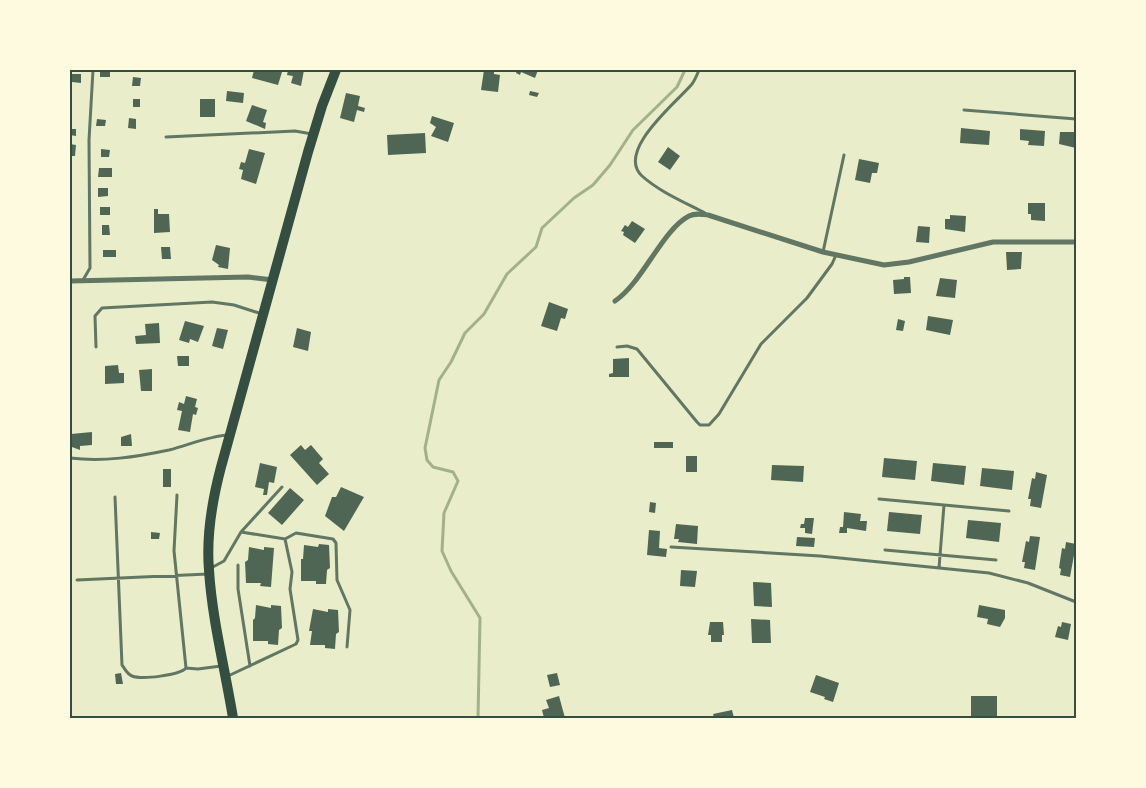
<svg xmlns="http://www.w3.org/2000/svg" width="1146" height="788" font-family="'Nunito Sans',sans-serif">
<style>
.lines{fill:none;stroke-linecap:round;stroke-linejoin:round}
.stream{stroke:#a3b18a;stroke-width:3}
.building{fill:#4f6655}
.service{stroke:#617663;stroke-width:3}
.minor{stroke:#617663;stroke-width:5}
.primary{stroke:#344e41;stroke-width:10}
.neatline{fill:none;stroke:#344e41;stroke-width:2}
</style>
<rect width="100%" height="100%" fill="#e9edc9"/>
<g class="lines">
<path class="stream" d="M478,718L480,618L451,571L442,551L444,513L458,481L453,472L433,467L427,460L425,448L439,380L451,362L465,333L484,314L507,274L536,247L542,228L574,198L593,185L610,165L633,130L677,87L685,70"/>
</g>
<path class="building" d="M100,70H110V77H100Z
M254,70H276L282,72L278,85L252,78Z
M288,70H304L301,86L291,83L293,76L287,75Z
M484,70H494V74L500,75L498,92L481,90Z
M517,70H538L535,78L521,72L520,75L516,73Z
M72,74H81V83L72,82Z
M133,77L141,78L140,86H132Z
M227,91L244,93L243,103L226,101Z
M530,91L539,93L537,97L529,95Z
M346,93L360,96L358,106L365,108L364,112L357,110L354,122L340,118Z
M133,99H140V107H133Z
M200,99H215V117H200Z
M252,105L267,110L263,122L266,123L265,129L246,121Z
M432,116L454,123L448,142L431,136L436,127L430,123Z
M129,118L136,119V129L128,128Z
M97,119L106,120L105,126H96Z
M961,128L990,131L989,145L960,143Z
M70,129H76V136L70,135Z
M1020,129L1045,131L1044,146L1028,145L1029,141L1020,140Z
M1060,132H1076V148L1059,144Z
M425,133L426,153L388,155L387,135Z
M70,144L76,145L75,156H70Z
M668,147L680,156L670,170L658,162Z
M101,149L110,150L109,157H101Z
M249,149L265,153L256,184L241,179L243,170L239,169L241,162L245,163Z
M859,159L879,163L877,173H872L870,183L855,180Z
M99,168H112V177H98Z
M98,188H108V196L98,197Z
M1028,203H1045V221L1031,220V214H1028Z
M100,207H110V215H100Z
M154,209H158V214H169L170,232L154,233Z
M950,215L966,216L965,232L945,229V219H950Z
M632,221L645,229L635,243L623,235L624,232L621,231L625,225L628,227Z
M102,225H109L110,235H102Z
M918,226L930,227L929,243L916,242Z
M216,245L230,248L228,269L218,267L219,265L212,260Z
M161,247H170L171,259H162Z
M103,250H116V257H103Z
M1006,252H1022L1021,269L1007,270Z
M904,277H910L911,293L894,294L893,280L904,279Z
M940,278L957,280L955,298L936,296Z
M549,302L568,309L565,319L561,318L557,331L541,326Z
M928,316L953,320L950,335L926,330Z
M898,319L905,321L903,331L896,330Z
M185,321L204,326L198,342L190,339L189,343L179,340Z
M159,323L160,343L136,344L135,336L146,335L145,324Z
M217,328L228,330L223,349L212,346Z
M297,328L311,332L308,351L293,347Z
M177,356H189V366H178Z
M629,358V377H609V374L613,373V359Z
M118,365L119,373H124V383L105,384V366Z
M152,369V391H141L139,370Z
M186,396L197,399L195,407L198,408L196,415L193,414L190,432L178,430L182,411L177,410L179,402L184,404Z
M92,432V445L80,446V450L72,447L71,434Z
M131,434L132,446H121V437Z
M654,442H673V448H654Z
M301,445L305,450L311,445L323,459L319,463L329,474L317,485L290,455Z
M686,456H697V472H686Z
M884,458L917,461L915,480L882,477Z
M260,463L277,467L274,483L269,482L267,495H263L264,489L255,487Z
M933,463L966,466L964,485L931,481Z
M772,465L804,466L803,482L771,480Z
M982,468L1014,471L1012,490L980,486Z
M163,469H171V487H163Z
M1036,472L1047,475L1041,508L1030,506L1031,499H1028L1032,478L1035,479Z
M341,487L364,497L344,531L325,516L332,497H336Z
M290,488L304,500L282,525L268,513Z
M650,502L656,503L655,513L649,512Z
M844,512L861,514L860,521H867L866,531L847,528V533H839L840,527H843Z
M889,512L922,515L920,534L887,531Z
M805,518H814L812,534L805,533V528H800L801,524H804Z
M968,520L1001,523L999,542L966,538Z
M676,524L698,526L697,544L678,542L679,539H674Z
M649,530L660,531L659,548L667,549L666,557L647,555Z
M151,532L160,533L159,539H151Z
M1030,536L1040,537L1035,570L1024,568L1025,562H1022L1026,541L1029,542Z
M797,537L815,538L814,547L796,546Z
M1066,542L1076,544L1070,577L1060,575L1061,569L1059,568L1062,548L1065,549Z
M319,544L329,545L330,568L327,570L326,584H316V581H301V559H303L304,545L318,547Z
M249,547L264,550V547L274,548L271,587L260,586L261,583H246L245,562L248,560Z
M681,570L697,571L695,587L680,586Z
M753,582L771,583L772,607L754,606Z
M256,605L271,608V605L281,606L282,628L279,630L278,645L268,644V641H253V620L255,618Z
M979,605L1005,610V618L1000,627L987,624L988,619L977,617Z
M313,609L328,612V609L338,610L339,632L336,634L335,649L325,648V645H310L312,631H309Z
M751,619L770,620L771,643H752Z
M710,622H723L724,635H722V642H711V635H708Z
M1062,622L1071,624L1068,640L1055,637L1058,626L1061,627Z
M121,673L123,684H116L115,674Z
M557,673L560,685L550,687L547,675Z
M816,675L839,683L833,702L824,699L825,697L810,692Z
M559,696L565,718H544L542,710L549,708L546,700Z
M971,696H997V718L971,716Z
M732,710L734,718H714L713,714Z"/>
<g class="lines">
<path class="service" d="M699,70C697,75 695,80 692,84C678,101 615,151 642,176C660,192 684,202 705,213
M964,110L1076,119
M166,137L295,131L312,134
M823,252L844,155
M83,280L90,268L89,140L93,70
M96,347L95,316L102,308L212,302L234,305L262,314
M617,347L627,346L637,349L697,422L700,425H709L719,414L761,344L807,298L832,264L836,255
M70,458C104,462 136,457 169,450C189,445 208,436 229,435
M115,497L122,665C125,669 127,674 132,676C142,680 180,675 186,668L174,551L177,495
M879,499L944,505L939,568
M944,505L1009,511
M241,532L285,539L296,533L333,539L336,543L337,580L350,610L347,647
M671,547L820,556L989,573L1028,583L1076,602
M885,550L996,560
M238,565V589L250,666
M211,568L224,561L241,532L282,487
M77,580L208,574
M186,668L198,669L221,666
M228,676L296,644L298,640L290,589L292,572L285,539"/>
<path class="minor" d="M70,281L248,277L273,280
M615,301C643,282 662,230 689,216C695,213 701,214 708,215L823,252L884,265L909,262L993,242H1076"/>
<path class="primary" d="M233,718C225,669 212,619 209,570C206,535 212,501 221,467L308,152L322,106L336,70"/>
</g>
<rect width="1146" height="788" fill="none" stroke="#fefae0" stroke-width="142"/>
<rect x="71" y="71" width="1004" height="646" class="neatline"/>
</svg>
